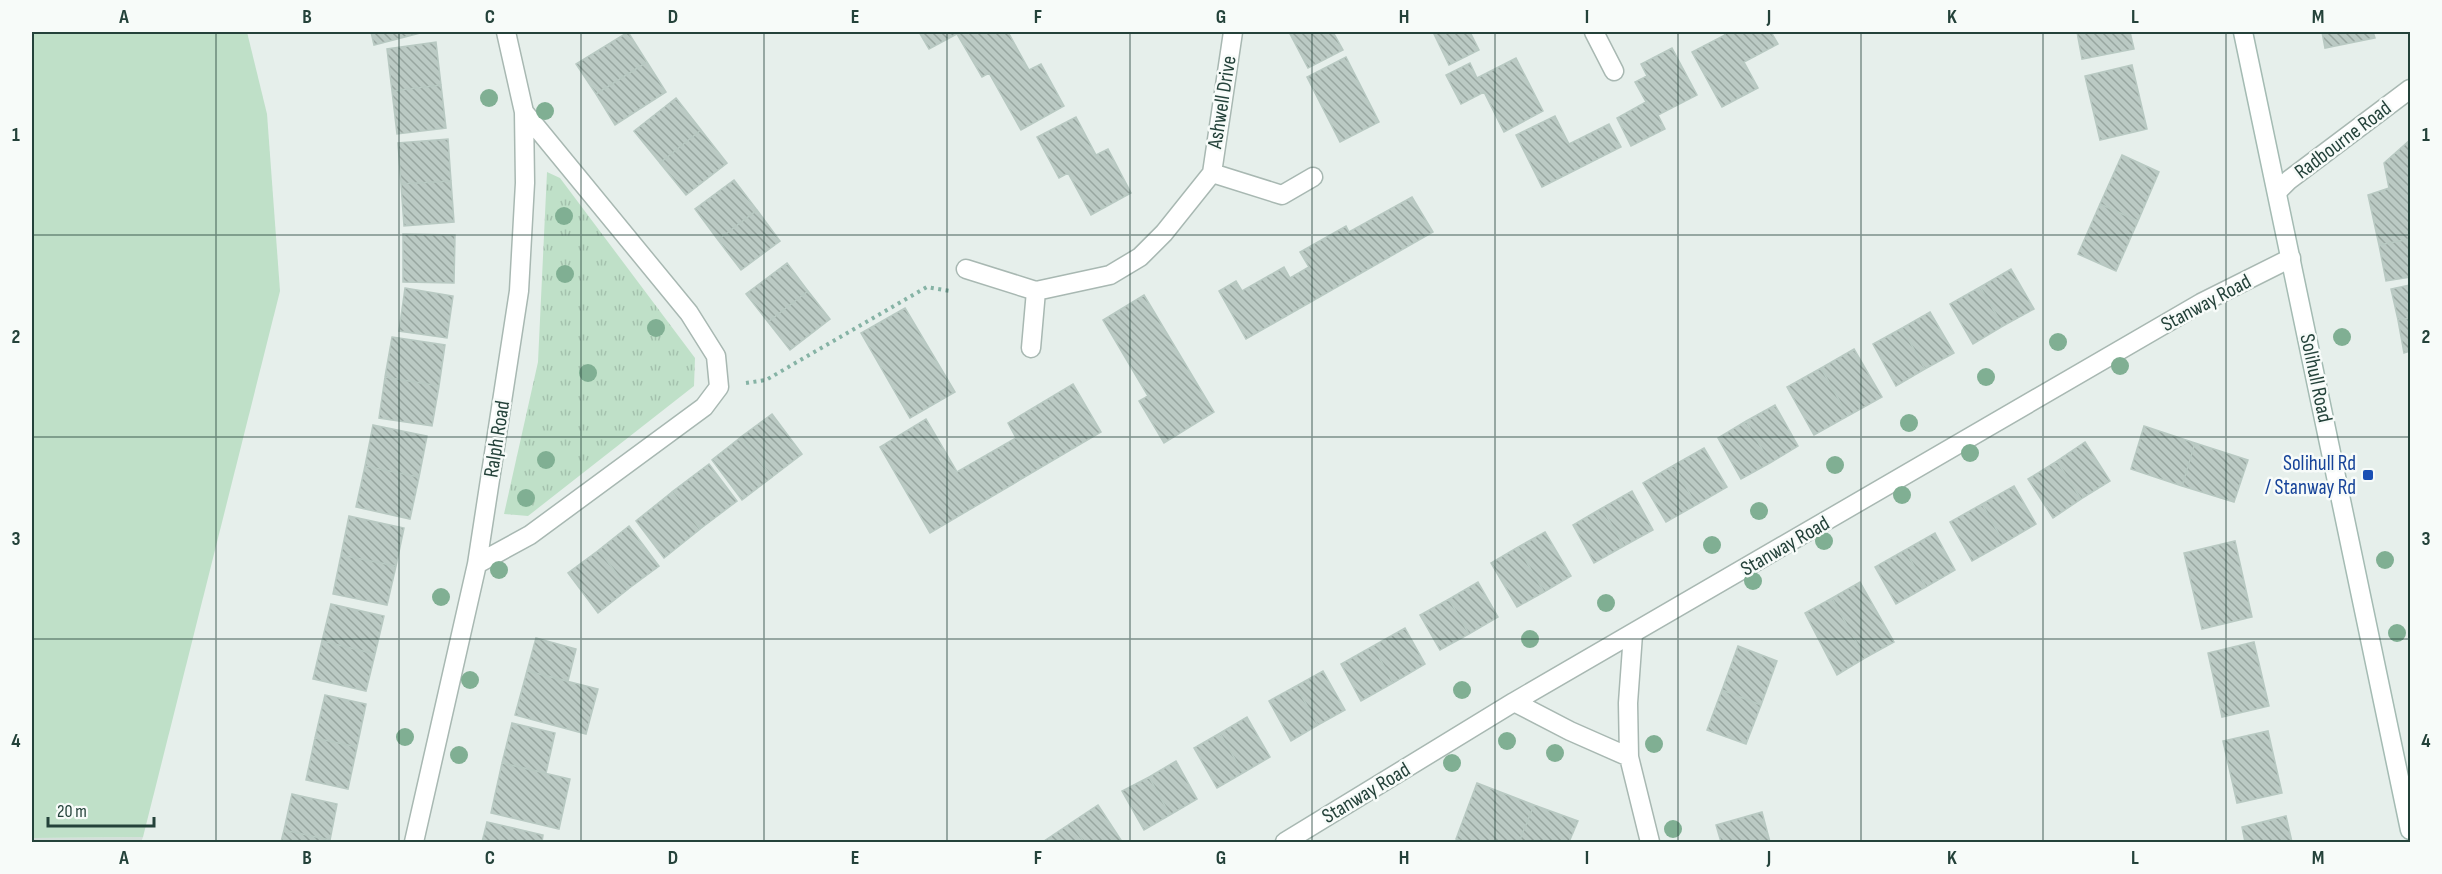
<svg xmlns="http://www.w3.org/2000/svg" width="2442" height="874" font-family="'Sofia Sans Condensed',sans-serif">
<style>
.built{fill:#d4dfda}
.grass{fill:url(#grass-tufts)}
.park{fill:#bfe0c8}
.building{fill:url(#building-back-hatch);stroke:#b8c9c2;stroke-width:1.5}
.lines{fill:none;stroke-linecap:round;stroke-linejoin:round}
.street-casing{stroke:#a8b8b2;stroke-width:21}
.secondary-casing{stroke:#a4bbb3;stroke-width:21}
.path{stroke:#86b3a5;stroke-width:4;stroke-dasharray:3 4.5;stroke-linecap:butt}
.street{stroke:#fff;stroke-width:18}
.secondary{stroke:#fff;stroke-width:18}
.tree{fill:#80af93}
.grid{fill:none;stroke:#24423a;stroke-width:1.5;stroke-opacity:0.55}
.transit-dot{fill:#1a4fb4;stroke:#f7fbf9;stroke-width:2}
.labels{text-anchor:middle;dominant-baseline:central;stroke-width:5;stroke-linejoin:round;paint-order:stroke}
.street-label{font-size:21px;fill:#24423a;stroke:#f7fbf9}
.transit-label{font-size:21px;fill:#164399;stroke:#f7fbf9;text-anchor:end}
.neatline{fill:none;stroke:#24423a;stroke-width:2}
.grid-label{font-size:20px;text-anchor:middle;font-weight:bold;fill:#24423a}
</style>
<defs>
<pattern id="grass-tufts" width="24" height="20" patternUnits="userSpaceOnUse" patternTransform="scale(1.5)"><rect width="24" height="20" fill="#bfe0c8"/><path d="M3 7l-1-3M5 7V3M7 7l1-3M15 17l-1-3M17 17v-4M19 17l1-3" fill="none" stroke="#a4c1ad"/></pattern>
<pattern id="building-back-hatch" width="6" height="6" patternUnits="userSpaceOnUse" patternTransform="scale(1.5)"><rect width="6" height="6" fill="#bbcac4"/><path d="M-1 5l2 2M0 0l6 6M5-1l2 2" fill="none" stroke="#98a6a0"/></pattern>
</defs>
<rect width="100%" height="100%" fill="#e6efeb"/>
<path class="built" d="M143,837L141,842H32V838Z"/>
<path class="grass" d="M547,172L560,178L695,358L694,386L528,516L504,514L538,362Z"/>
<path class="park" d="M32,32H247L267,114L280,291L143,837L32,838Z"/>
<path class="building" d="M371,32H424L374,45Z
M628,32L647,62L596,94L576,64Z
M919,32H956L957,34L929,49Z
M961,32H1008L1029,70L1041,64L1064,106L1021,130L989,73L982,77L957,34Z
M1289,32H1333L1343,50L1308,68Z
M1433,32H1470L1479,50L1449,65Z
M1723,32H1771L1778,44L1744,62L1758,88L1722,107L1692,52L1725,35Z
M2077,32H2130L2134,49L2082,59Z
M2322,32H2373L2375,38L2325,48Z
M436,42L441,85L392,91L387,49Z
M1672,48L1697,95L1658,115L1665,129L1631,146L1617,118L1646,102L1635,82L1647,76L1641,64Z
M1346,57L1379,122L1340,142L1307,77Z
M1516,58L1543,111L1504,132L1484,92L1461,104L1446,75L1470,63L1477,78Z
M647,62L666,92L615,125L596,94Z
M2132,65L2147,129L2100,140L2085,76Z
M441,85L446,128L397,134L392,91Z
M676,98L701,130L660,163L634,131Z
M1555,116L1569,144L1609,124L1621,147L1542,187L1516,135Z
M1076,117L1096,155L1108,149L1131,193L1091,215L1068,173L1059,178L1037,137Z
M701,130L727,163L686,195L660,163Z
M448,139L451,181L401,184L398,143Z
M2410,140V239L2379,245L2368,195L2389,188L2384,163Z
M2122,155L2159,172L2138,221L2100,204Z
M734,180L757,210L718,240L695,209Z
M451,181L454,222L404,226L401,184Z
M1412,197L1433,232L1246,339L1219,291L1236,281L1242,291L1284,267L1290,278L1309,267L1300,252L1346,226L1349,232Z
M2100,204L2138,221L2116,271L2078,254Z
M757,210L780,241L741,270L718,240Z
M403,234L455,235L454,283L403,282Z
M2410,239V277L2386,281L2379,245Z
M787,263L808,291L768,322L746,294Z
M2011,269L2034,309L2003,326L1980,287Z
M2410,285V318L2398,320L2391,289Z
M1980,287L2003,326L1973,344L1950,304Z
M405,288L453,296L447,338L399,331Z
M808,291L830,319L790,350L768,322Z
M1144,295L1214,412L1164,443L1139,401L1148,396L1103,320Z
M905,308L955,392L910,418L861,333Z
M1930,312L1954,353L1925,369L1902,328Z
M2410,318V351L2404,353L2398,320Z
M1902,328L1925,369L1896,386L1873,344Z
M392,337L445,345L439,386L385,377Z
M1854,349L1882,397L1848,416L1821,368Z
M1821,368L1848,416L1814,435L1787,387Z
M385,377L439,386L432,426L379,418Z
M1073,384L1101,432L930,533L880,447L926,419L957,472L1016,438L1008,423Z
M1775,405L1798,446L1770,463L1746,421Z
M772,414L802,454L772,477L741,437Z
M1746,421L1770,463L1741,479L1718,438Z
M373,425L427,436L419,477L365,466Z
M2144,426L2195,443L2182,486L2131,469Z
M741,437L772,477L742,500L712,460Z
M2085,442L2110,481L2081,499L2057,461Z
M2195,443L2248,460L2234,502L2182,486Z
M1704,448L1727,487L1696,505L1674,465Z
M2057,461L2081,499L2053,518L2028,479Z
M709,464L737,501L700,529L672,492Z
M1674,465L1696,505L1666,522L1643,483Z
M365,466L419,477L410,519L356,507Z
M2014,486L2036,524L2004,543L1982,504Z
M1632,491L1653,530L1624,546L1602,508Z
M672,492L700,529L664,558L636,521Z
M1982,504L2004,543L1972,561L1950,522Z
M1602,508L1624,546L1594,563L1573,525Z
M349,516L404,528L396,566L341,555Z
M629,526L659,566L628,589L599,550Z
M1545,532L1571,576L1544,592L1518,547Z
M1935,533L1955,570L1926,587L1905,550Z
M2235,541L2252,617L2202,629L2184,553Z
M1518,547L1544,592L1517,607L1491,563Z
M599,550L628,589L598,613L568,573Z
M1905,550L1926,587L1896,604L1875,567Z
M341,555L396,566L387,605L333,594Z
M1478,582L1498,617L1469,634L1449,599Z
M1860,582L1894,642L1865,658L1832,598Z
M1832,598L1865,658L1837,675L1805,613Z
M1449,599L1469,634L1440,650L1420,615Z
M331,604L384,616L375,654L322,641Z
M1405,628L1425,664L1393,683L1373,646Z
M536,638L576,649L568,681L527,671Z
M322,641L375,654L366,691L313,679Z
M2254,642L2269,706L2222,717L2208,653Z
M1373,646L1393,683L1361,701L1341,664Z
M1738,646L1777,661L1761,705L1722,690Z
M527,671L598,689L586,734L515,715Z
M1323,671L1345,710L1318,725L1296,686Z
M1296,686L1318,725L1291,741L1269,701Z
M1722,690L1761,705L1746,744L1707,730Z
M325,695L366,704L357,747L315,738Z
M1247,717L1270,757L1243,773L1220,733Z
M512,723L555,733L546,773L502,763Z
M2268,731L2282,793L2237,803L2223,741Z
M1220,733L1243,773L1217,788L1194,748Z
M315,738L357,747L348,789L306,780Z
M1176,761L1197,799L1170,815L1149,777Z
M502,763L570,779L559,829L491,813Z
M1149,777L1170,815L1144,830L1122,791Z
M1477,783L1534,805L1519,842H1465L1456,839Z
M292,794L337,804L330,840L284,830Z
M1098,805L1121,840L1118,842H1084L1071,823Z
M1534,805L1578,821L1569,842H1519Z
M1762,812L1770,842H1721L1716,825Z
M2286,816L2292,842H2245L2242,827Z
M487,822L543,835L542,842H482Z
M1071,823L1084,842H1045L1044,841Z
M284,830L330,840L329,842H281Z"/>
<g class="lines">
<defs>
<path id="street" d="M1594,32L1614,71
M1212,173L1282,195L1313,177
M2277,192L2289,180L2410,89
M966,269L1036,291L1110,275L1140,257L1164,233L1212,173L1233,32
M1031,348L1036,291
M477,564L530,535L704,407L719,387L716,356L689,313L524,112
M1633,634L1628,703L1629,757L1650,842
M1514,702L1570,731L1629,757
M414,842L477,564L519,291L525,183L524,112L506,32
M1285,842L1514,702L2201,303L2291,258"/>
<path id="secondary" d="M2243,32L2410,830"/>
</defs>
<use href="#street" class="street-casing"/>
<use href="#secondary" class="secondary-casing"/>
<path class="path" d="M746,383L766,380L927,287L950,291"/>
<use href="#street" class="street"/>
<use href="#secondary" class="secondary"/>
</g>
<g class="tree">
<circle cx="489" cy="98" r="9"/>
<circle cx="545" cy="111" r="9"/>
<circle cx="564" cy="216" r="9"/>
<circle cx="565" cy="274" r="9"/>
<circle cx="656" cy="328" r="9"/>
<circle cx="2342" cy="337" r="9"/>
<circle cx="2058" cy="342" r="9"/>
<circle cx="2120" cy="366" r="9"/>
<circle cx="588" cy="373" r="9"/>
<circle cx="1986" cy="377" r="9"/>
<circle cx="1909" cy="423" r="9"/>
<circle cx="1970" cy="453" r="9"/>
<circle cx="546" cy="460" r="9"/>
<circle cx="1835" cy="465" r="9"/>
<circle cx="1902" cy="495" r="9"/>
<circle cx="526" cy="498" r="9"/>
<circle cx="1759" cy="511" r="9"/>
<circle cx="1824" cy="541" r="9"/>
<circle cx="1712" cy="545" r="9"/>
<circle cx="2385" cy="560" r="9"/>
<circle cx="499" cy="570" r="9"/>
<circle cx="1753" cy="581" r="9"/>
<circle cx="441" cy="597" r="9"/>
<circle cx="1606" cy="603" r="9"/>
<circle cx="2397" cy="633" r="9"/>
<circle cx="1530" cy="639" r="9"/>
<circle cx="470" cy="680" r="9"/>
<circle cx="1462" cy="690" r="9"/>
<circle cx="405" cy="737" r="9"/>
<circle cx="1507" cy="741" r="9"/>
<circle cx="1654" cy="744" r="9"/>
<circle cx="1555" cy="753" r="9"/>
<circle cx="459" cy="755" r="9"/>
<circle cx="1452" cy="763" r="9"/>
<circle cx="1673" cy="829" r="9"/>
</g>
<path class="grid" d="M216,32V842M399,32V842M581,32V842M764,32V842M947,32V842M1130,32V842M1312,32V842M1495,32V842M1678,32V842M1861,32V842M2043,32V842M2226,32V842M32,235H2410M32,437H2410M32,639H2410"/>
<rect class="transit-dot" x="2362" y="469" width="12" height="12" rx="3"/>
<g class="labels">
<g class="street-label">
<text transform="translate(1222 102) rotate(-81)">Ashwell Drive</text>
<text transform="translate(2343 140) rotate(-37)">Radbourne Road</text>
<text transform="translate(2206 303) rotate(-28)">Stanway Road</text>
<text transform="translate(2316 378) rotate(78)">Solihull Road</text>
<text transform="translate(497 439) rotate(-81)">Ralph Road</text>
<text transform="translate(1785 546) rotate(-30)">Stanway Road</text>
<text transform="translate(1366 793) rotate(-31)">Stanway Road</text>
</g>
<g class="transit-label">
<text x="2356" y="463">Solihull Rd<tspan x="2356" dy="24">/ Stanway Rd</tspan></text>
</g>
</g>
<rect width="2442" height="874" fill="none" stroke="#f7fbf9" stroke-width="66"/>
<path d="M48 817v9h106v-9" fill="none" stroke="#24423a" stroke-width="3"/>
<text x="57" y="817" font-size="18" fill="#24423a" stroke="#f7fbf9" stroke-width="4.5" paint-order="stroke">20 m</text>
<rect x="33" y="33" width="2376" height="808" class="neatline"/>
<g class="grid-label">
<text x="124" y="23">A</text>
<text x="307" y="23">B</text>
<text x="490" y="23">C</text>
<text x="673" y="23">D</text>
<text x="855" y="23">E</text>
<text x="1038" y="23">F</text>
<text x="1221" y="23">G</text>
<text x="1404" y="23">H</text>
<text x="1587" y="23">I</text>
<text x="1769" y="23">J</text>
<text x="1952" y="23">K</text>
<text x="2135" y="23">L</text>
<text x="2318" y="23">M</text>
<text x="16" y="141">1</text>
<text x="2426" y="141">1</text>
<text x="16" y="343">2</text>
<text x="2426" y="343">2</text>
<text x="16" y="545">3</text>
<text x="2426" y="545">3</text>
<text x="16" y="747">4</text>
<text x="2426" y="747">4</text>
<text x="124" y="864">A</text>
<text x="307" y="864">B</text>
<text x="490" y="864">C</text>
<text x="673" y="864">D</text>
<text x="855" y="864">E</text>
<text x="1038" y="864">F</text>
<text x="1221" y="864">G</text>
<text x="1404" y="864">H</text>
<text x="1587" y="864">I</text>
<text x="1769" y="864">J</text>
<text x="1952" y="864">K</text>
<text x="2135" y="864">L</text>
<text x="2318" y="864">M</text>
</g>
</svg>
